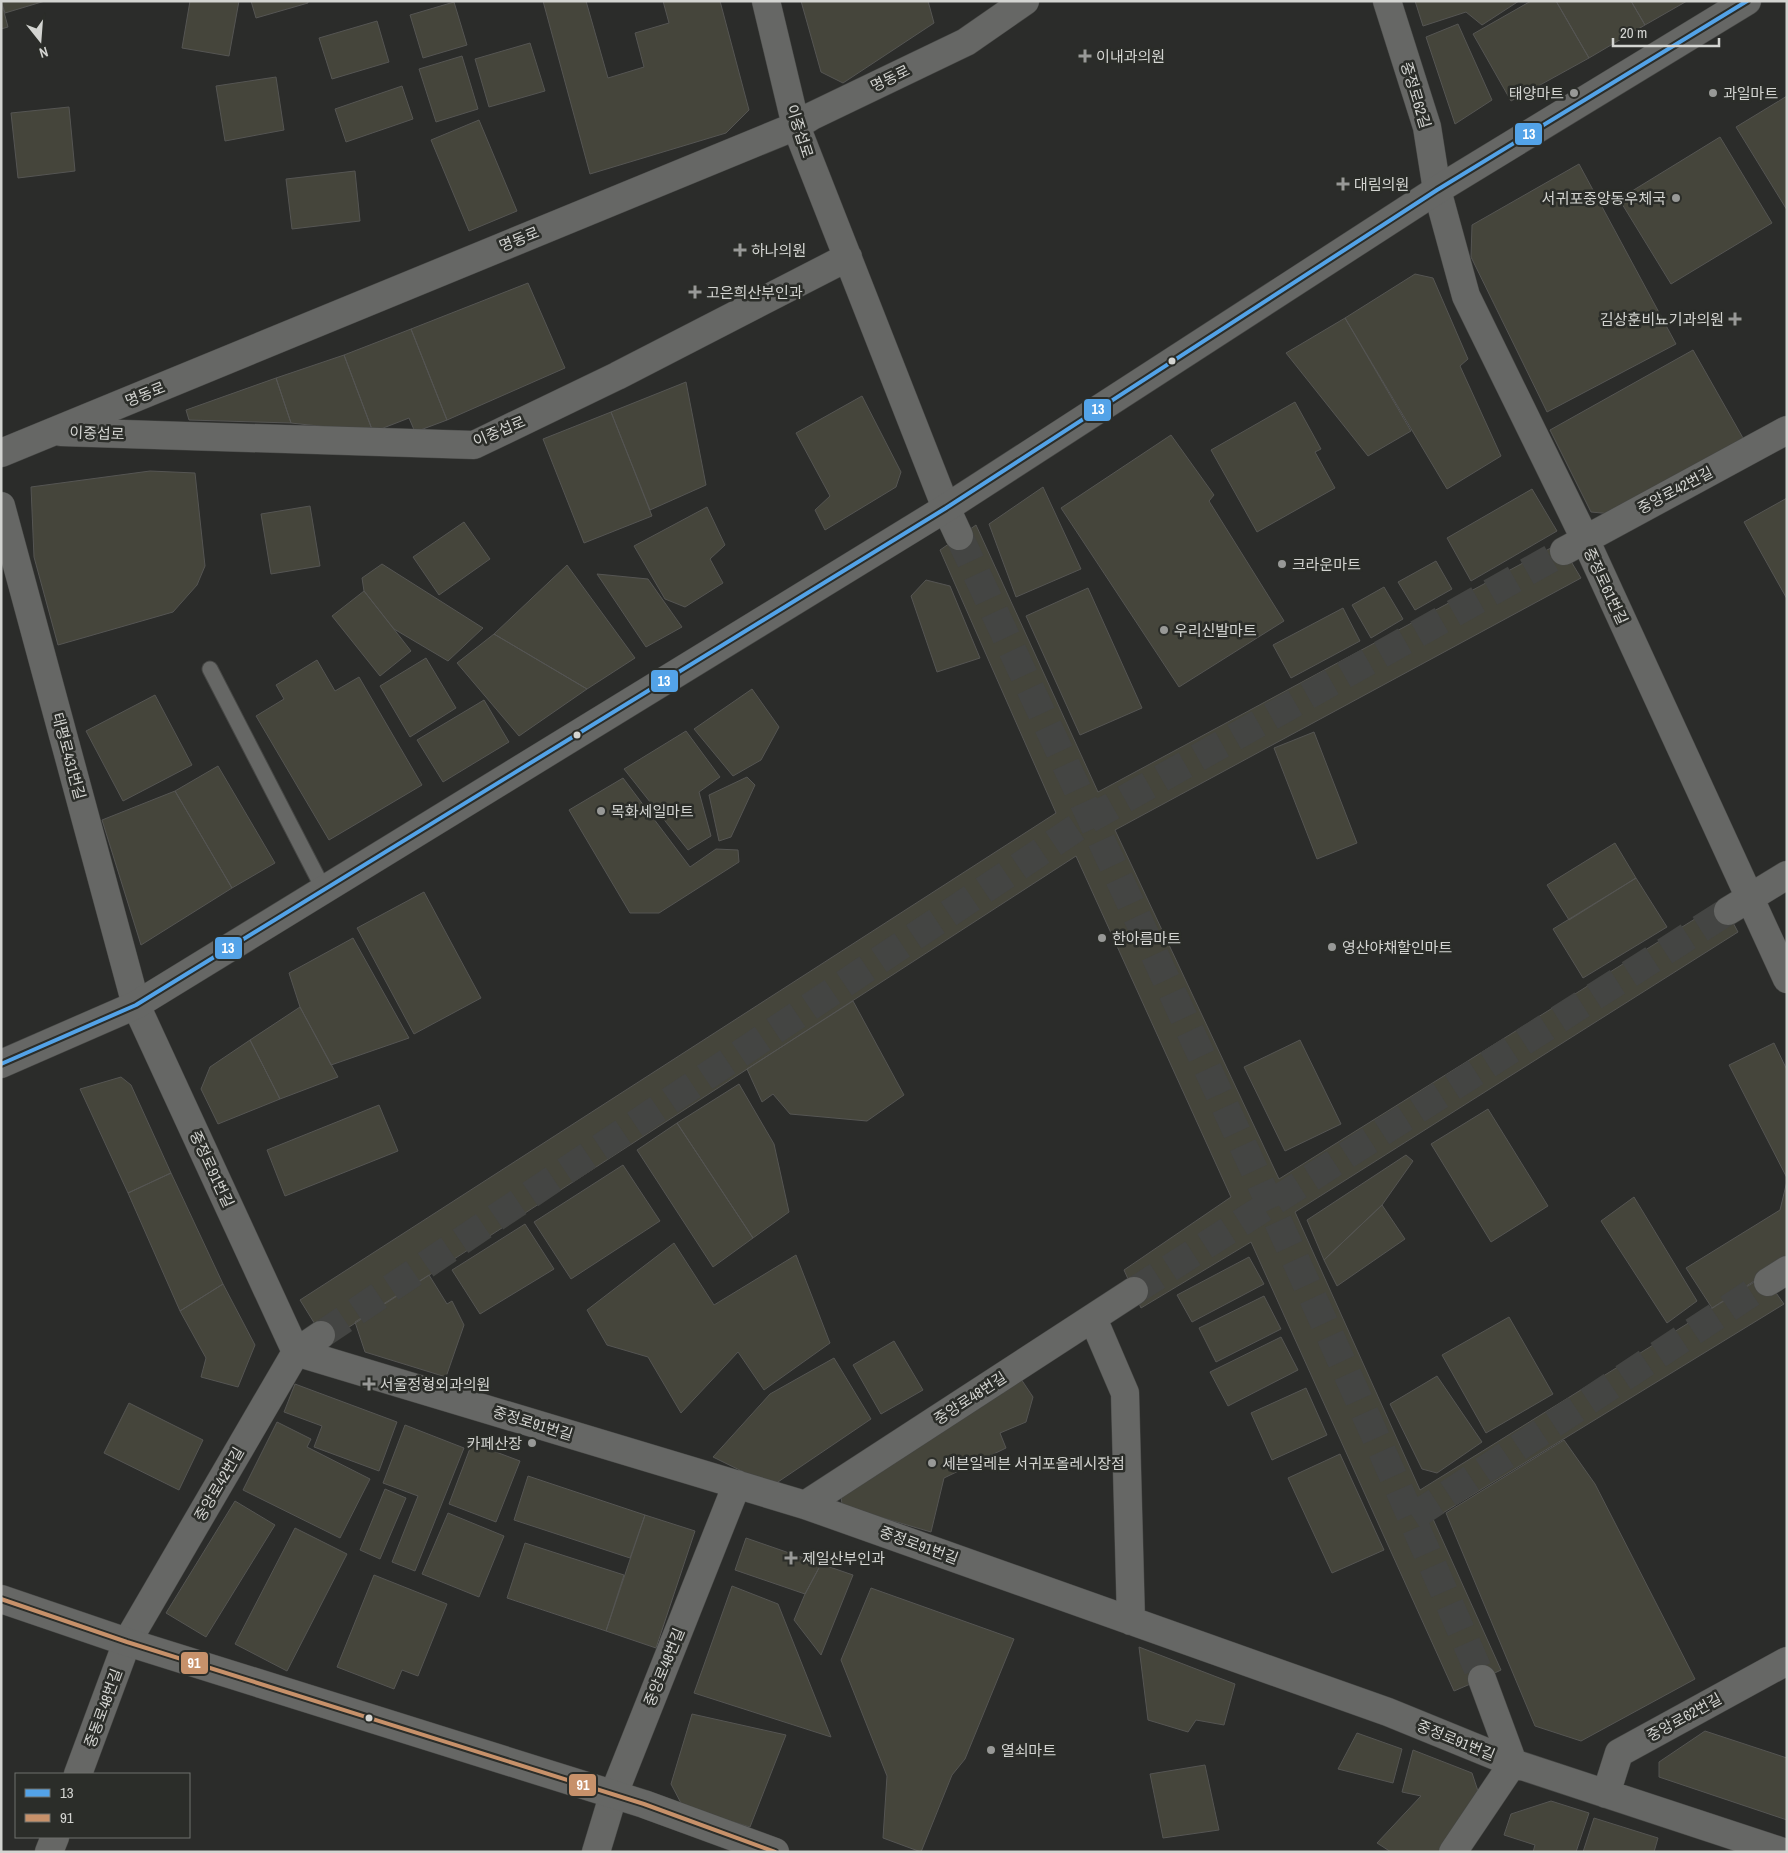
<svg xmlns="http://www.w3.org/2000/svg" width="1788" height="1853" font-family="'Archivo Narrow','Noto Sans KR',sans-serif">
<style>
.building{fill:#45453b;stroke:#555553}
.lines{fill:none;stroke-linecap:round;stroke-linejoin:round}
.street-tunnel{stroke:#444543;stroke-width:28;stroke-dasharray:28 14;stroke-linecap:butt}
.lane-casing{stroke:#464745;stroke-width:17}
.street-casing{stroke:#464745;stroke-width:29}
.secondary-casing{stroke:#464745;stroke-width:29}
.lane{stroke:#666765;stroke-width:15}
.street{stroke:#666765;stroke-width:28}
.secondary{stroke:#666765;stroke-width:28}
.bus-1-casing{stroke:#2b2d29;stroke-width:8}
.bus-2-casing{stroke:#2b2d29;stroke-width:8}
.bus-1{stroke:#53a3e8;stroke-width:4}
.bus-2{stroke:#c7916a;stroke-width:4}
.poi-dot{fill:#989997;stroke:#2b2d29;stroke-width:2}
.bus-dot{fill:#d3d4d1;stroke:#2b2d29;stroke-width:2}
.labels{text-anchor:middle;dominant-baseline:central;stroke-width:5;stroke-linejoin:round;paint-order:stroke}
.poi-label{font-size:15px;fill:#d3d4d1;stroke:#2b2d29;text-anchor:start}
.street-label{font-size:15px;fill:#d3d4d1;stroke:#2b2d29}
.line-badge{stroke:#2b2d29;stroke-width:2}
.badge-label{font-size:14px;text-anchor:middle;font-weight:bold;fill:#fff}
</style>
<rect width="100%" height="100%" fill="#2b2c2a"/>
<path class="building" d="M1,1L8,27L1,29Z
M1,1H45L5,13Z
M190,1H239L229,56L182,48Z
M251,1H308V3L256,18Z
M543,1H586L608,78L644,67L635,33L669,23L663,1H720L749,110L726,133L590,174Z
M801,1H928L934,23L843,83L821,72Z
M1415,1H1519L1482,25L1466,12L1423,26Z
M1531,1H1556L1589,58L1511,101L1473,34Z
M1556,1H1631L1645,25L1589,58Z
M1631,1H1687L1645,25Z
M454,2L467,45L423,58L410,15Z
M377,21L389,62L332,79L319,38Z
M1458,24L1492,100L1455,124L1426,37Z
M530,43L545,91L489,107L475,59Z
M462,56L478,109L436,122L419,69Z
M276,77L284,130L225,141L216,86Z
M402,86L413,119L346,142L335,109Z
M1787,96V210L1736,127Z
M69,107L75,171L18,178L11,113Z
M479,120L517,211L469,231L431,140Z
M1720,137L1772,223L1671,284L1619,199Z
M1579,164L1676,344L1547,412L1471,257L1472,225Z
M355,171L360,221L292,229L286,179Z
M1415,274L1433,278L1468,359L1460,366L1501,456L1447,489L1345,318Z
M528,283L565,368L447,420L411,329Z
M1345,318L1411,431L1368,456L1286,353Z
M411,329L447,420L415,432L409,418L373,432L344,355Z
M1693,350L1743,438L1612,514L1591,512L1550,430Z
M344,355L373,432L291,423L276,378Z
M276,378L291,423L189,420L186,410Z
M686,382L706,485L650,510L611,412Z
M862,396L901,472L896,487L825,530L815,510L830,496L796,433Z
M1295,402L1321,449L1315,452L1335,488L1257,532L1211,450Z
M611,412L652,516L584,543L543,439Z
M1171,435L1214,495L1209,501L1284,621L1179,687L1061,508Z
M150,471L195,473L205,566L197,585L173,612L58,645L34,557L31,487Z
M1043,487L1081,569L1016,597L989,524Z
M1532,489L1557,531L1471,581L1447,538Z
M1787,498V599L1744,522Z
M310,506L320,566L271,574L261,514Z
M707,507L725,545L710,559L723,583L685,607L665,599L634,546Z
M464,522L490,559L439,595L413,557Z
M976,525L1098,792L1560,543L1581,578L1115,830L1279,1179L1722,902L1738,932L1295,1212L1420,1490L1764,1276L1784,1304L1433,1519L1501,1670L1482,1679L1454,1691L1251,1242L1141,1308L1124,1270L1231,1197L1076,856L326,1342L300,1300L1056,813L940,550Z
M1436,561L1452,589L1415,610L1398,582Z
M382,564L483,628L448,661L394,629L364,591L362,578Z
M567,565L635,658L587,689L494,634Z
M597,574L648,579L682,627L646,647Z
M926,580L950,586L980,658L937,672L911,596Z
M1384,587L1403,619L1371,638L1352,605Z
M1088,588L1142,708L1080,735L1026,616Z
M364,591L411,651L380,676L332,616Z
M1343,608L1360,641L1291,678L1273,645Z
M494,634L587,689L519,736L457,663Z
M426,658L456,708L410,737L380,686Z
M317,660L335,691L359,677L422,785L329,840L256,716L284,699L276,685Z
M752,689L779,727L761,760L733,776L694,729Z
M155,695L192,765L123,801L86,731Z
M484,700L509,742L443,782L417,740Z
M686,731L720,777L699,792L711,836L688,850L624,769Z
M1314,732L1357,843L1317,859L1274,748Z
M218,766L275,863L232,888L175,791Z
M747,777L755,785L731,837L719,841L709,795Z
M623,778L690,867L716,849L738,850L739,862L659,913H630L569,810Z
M175,791L232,888L141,945L102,820Z
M1615,843L1636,878L1569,920L1547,885Z
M1636,878L1667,927L1583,978L1553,929Z
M424,892L481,998L414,1034L357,928Z
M353,938L409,1038L331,1065L300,1007L289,973Z
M853,1001L904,1095L867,1121L790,1114L773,1094L762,1102L747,1069Z
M300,1007L338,1077L280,1099L250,1040Z
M250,1040L280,1099L218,1124L201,1089L210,1067Z
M1300,1040L1341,1124L1285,1151L1244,1067Z
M1774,1043L1787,1070V1178L1729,1065Z
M121,1077L131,1085L171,1173L128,1193L80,1089Z
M739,1084L774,1144L789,1212L753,1238L677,1123Z
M379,1105L398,1151L285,1196L267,1150Z
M1488,1109L1548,1206L1491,1242L1431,1144Z
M677,1123L753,1238L713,1267L637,1150Z
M1406,1155L1413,1161L1382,1205L1324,1260L1307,1220Z
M623,1165L660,1221L571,1279L534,1222Z
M171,1173L223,1284L180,1311L128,1193Z
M1787,1181V1260L1712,1308L1686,1268L1780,1210Z
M1634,1197L1697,1301L1667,1323L1601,1221Z
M1382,1205L1405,1239L1337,1286L1324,1260Z
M525,1224L554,1269L480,1314L452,1270Z
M674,1243L714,1305L796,1255L830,1343L764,1390L738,1352L681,1413L648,1357L607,1345L587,1310Z
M1249,1257L1264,1284L1192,1322L1177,1295Z
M429,1275L447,1304L452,1301L464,1325L446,1377L365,1352L355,1322Z
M223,1284L255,1345L238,1387L201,1377L206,1358L180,1311Z
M1264,1296L1281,1329L1216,1362L1199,1328Z
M1509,1317L1553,1394L1486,1433L1442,1355Z
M1281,1337L1298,1370L1228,1406L1210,1372Z
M894,1341L923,1390L881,1414L853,1365Z
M834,1358L871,1419L772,1486L713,1457L770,1394Z
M1019,1376L1033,1397L1026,1422L1000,1433L1006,1448L944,1478L931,1532L842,1506L841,1494Z
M1437,1376L1482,1442L1437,1473L1422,1469L1390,1404Z
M295,1384L397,1422L379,1471L314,1447L322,1426L284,1412Z
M1306,1388L1327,1435L1272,1460L1251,1413Z
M129,1403L203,1440L179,1490L104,1453Z
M277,1422L311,1439L307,1447L370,1479L340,1538L243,1490Z
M405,1425L464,1448L415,1571L392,1562L418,1496L383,1483Z
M1564,1440L1595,1484L1695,1679L1581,1741L1535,1726L1446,1513Z
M472,1443L520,1461L496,1522L449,1504Z
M1340,1454L1384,1550L1332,1573L1288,1478Z
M528,1476L645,1515L630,1558L514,1520Z
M385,1489L406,1498L380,1559L360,1550Z
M235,1501L275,1525L206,1637L166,1613Z
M448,1513L504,1536L479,1597L422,1574Z
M645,1515L695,1531L656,1648L606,1631Z
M295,1528L347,1554L287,1671L235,1644Z
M746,1538L821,1564L805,1594L735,1570Z
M525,1543L624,1575L606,1631L507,1598Z
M821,1564L853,1575L821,1655L794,1620L805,1594Z
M374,1575L447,1604L418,1676L402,1670L394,1689L337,1667Z
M732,1586L778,1604L831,1737L694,1693Z
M871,1588L1014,1639L965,1759L952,1775L921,1852L883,1838L887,1776L841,1660Z
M1139,1647L1235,1684L1224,1725L1196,1720L1188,1732L1148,1720Z
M692,1714L786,1735L750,1827L683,1807L671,1784Z
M1705,1731L1787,1758V1820L1659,1777V1762Z
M1357,1733L1402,1749L1393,1783L1338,1769Z
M1413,1750L1472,1773L1479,1794L1439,1852H1391L1377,1843L1421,1796L1402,1792Z
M1205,1765L1219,1830L1163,1838L1150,1774Z
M1551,1801L1589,1813L1576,1852H1533L1535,1845L1504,1835L1511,1814Z
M1594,1818L1658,1838L1654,1852H1583Z"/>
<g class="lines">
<path class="street-tunnel" d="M959,536C1136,916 1316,1294 1482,1679
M1134,1291L1728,911
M321,1335L1091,818L1564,551
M1413,1517L1768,1282"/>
<defs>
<path id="lane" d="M210,669L324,890"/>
<path id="street" d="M766,1L796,126L946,508L959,536
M1387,1L1427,127L1437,190L1466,296L1585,539L1787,979
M61,432L474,445L617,376L848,257
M1,453L796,126L812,116L966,42L1025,1
M1,506L136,1005L296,1352L805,1505L1388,1712L1513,1763L1783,1852
M1564,551L1787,430
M1728,911L1787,875
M1768,1282L1787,1270
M1090,1320L1098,1330L1125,1393L1131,1621
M805,1505L1134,1291
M78,1774L127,1642L296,1352L321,1335
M1606,1794L1619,1753L1787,1661
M49,1852L55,1837
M596,1852L613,1796L737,1484
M1453,1852L1513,1763L1482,1679"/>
<path id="secondary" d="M1,1064L136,1005L946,508L1437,190L1747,1
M1,1599L127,1642L644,1804L775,1852"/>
</defs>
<use href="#lane" class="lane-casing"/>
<use href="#street" class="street-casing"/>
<use href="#secondary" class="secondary-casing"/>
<use href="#lane" class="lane"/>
<use href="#street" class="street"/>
<use href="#secondary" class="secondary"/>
<defs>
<path id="bus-1" d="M1,1064L136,1005L946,508L1437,190L1747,1"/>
<path id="bus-2" d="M1,1599L127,1642L644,1804L775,1852"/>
</defs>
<use href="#bus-1" class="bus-1-casing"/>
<use href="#bus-2" class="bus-2-casing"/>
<use href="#bus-1" class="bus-1"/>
<use href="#bus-2" class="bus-2"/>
</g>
<g class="poi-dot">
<path d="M1082.5 48.5h5v5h5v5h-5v5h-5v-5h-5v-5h5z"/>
<circle cx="1574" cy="93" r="5"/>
<circle cx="1713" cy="93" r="5"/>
<path d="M1340.5 176.5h5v5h5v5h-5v5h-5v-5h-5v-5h5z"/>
<circle cx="1676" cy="198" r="5"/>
<path d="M737.5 242.5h5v5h5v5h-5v5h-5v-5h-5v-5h5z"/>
<path d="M692.5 284.5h5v5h5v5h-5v5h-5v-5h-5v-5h5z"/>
<path d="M1732.5 311.5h5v5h5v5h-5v5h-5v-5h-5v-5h5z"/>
<circle cx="1282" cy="564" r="5"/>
<circle cx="1164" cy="630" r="5"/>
<circle cx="601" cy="811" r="5"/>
<circle cx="1102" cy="938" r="5"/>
<circle cx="1332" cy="947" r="5"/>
<path d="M366.5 1376.5h5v5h5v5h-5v5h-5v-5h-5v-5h5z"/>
<circle cx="532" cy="1443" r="5"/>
<circle cx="932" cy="1463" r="5"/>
<path d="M788.5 1550.5h5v5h5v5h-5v5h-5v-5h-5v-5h5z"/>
<circle cx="991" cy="1750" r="5"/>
</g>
<g class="bus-dot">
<circle cx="1172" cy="361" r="4.5"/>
<circle cx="577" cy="735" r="4.5"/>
<circle cx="369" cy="1718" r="4.5"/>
</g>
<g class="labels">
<g class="poi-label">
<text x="1096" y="56">이내과의원</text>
<text x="1564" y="93" text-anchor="end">태양마트</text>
<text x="1723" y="93">과일마트</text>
<text x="1354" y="184">대림의원</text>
<text x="1666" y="198" text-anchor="end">서귀포중앙동우체국</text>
<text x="751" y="250">하나의원</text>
<text x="706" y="292">고은희산부인과</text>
<text x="1724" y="319" text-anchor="end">김상훈비뇨기과의원</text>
<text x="1292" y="564">크라운마트</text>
<text x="1174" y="630">우리신발마트</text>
<text x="611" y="811">목화세일마트</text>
<text x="1112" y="938">한아름마트</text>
<text x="1342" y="947">영산야채할인마트</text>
<text x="380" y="1384">서울정형외과의원</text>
<text x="522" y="1443" text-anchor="end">카페산장</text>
<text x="942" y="1463">세븐일레븐 서귀포올레시장점</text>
<text x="802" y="1558">제일산부인과</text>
<text x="1001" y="1750">열쇠마트</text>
</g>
<g class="street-label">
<text transform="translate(890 78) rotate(-26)">명동로</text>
<text transform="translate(1416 95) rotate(73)">중정로62길</text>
<text transform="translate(800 131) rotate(72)">이중섭로</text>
<text transform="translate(519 239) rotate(-22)">명동로</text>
<text transform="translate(145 394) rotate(-22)">명동로</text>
<text transform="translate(499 431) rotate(-23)">이중섭로</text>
<text transform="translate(97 433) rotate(2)">이중섭로</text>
<text transform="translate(1675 490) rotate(-28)">중앙로42번길</text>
<text transform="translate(1606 586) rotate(65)">중정로61번길</text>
<text transform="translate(69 756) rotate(75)">태평로431번길</text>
<text transform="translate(212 1169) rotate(65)">중정로91번길</text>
<text transform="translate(970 1398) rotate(-33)">중앙로48번길</text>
<text transform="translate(533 1423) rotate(17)">중정로91번길</text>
<text transform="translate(219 1484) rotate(-60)">중앙로42번길</text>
<text transform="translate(919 1545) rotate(20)">중정로91번길</text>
<text transform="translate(664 1667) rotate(-68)">중앙로48번길</text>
<text transform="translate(103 1708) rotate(-70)">중동로48번길</text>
<text transform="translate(1684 1717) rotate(-29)">중앙로62번길</text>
<text transform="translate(1456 1740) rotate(22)">중정로91번길</text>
</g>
</g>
<g class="line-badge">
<rect x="1514" y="122" width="29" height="24" rx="5" fill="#53a3e8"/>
<rect x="1083" y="398" width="29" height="24" rx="5" fill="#53a3e8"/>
<rect x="650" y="669" width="29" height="24" rx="5" fill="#53a3e8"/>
<rect x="214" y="936" width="29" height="24" rx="5" fill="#53a3e8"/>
<rect x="180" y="1651" width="29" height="24" rx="5" fill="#c7916a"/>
<rect x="568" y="1773" width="29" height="24" rx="5" fill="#c7916a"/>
</g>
<g class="badge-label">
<text x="1529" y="139">13</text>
<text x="1098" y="414">13</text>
<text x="664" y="686">13</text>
<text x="228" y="953">13</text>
<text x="194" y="1668">91</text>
<text x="583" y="1790">91</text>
</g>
<rect width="1788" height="1853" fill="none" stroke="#d3d4d1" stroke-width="5"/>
<rect x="15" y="1773" width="175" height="65" fill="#2b2d29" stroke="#6e706c"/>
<rect x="25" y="1789" width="25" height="8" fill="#53a3e8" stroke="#6e706c"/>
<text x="60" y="1798" font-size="15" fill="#d3d4d1">13</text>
<rect x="25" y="1814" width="25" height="8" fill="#c7916a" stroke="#6e706c"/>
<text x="60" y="1823" font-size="15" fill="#d3d4d1">91</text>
<g transform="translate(40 40) rotate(163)" stroke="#2b2d29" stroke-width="4" paint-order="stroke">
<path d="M0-4L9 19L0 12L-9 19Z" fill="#d3d4d1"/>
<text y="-8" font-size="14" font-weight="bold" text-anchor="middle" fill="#d3d4d1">N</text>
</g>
<path d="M1613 38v8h106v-8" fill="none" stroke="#d3d4d1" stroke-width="2.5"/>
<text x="1620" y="38" font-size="15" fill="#d3d4d1" stroke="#2b2d29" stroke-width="4" paint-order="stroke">20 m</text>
</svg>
